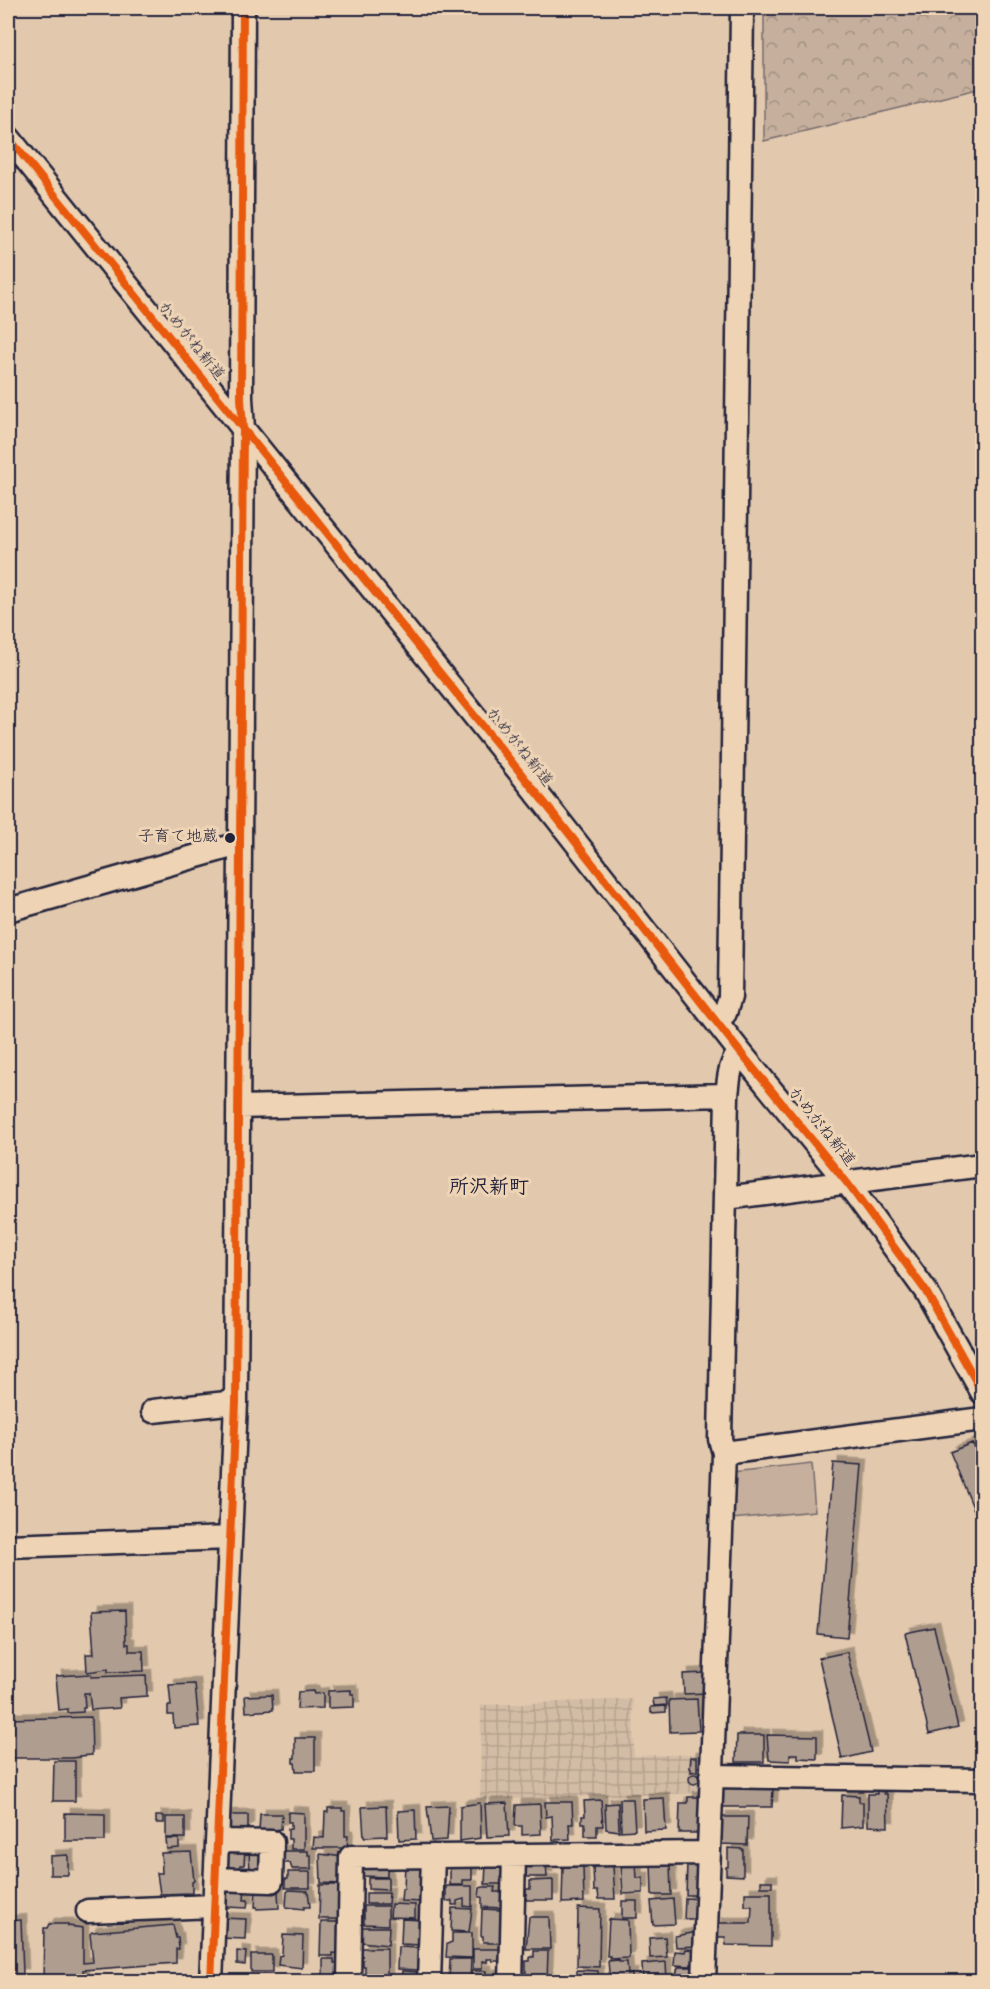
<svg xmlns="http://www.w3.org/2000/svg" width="990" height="1989" font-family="'Gochi Hand','Klee One',sans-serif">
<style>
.industrial{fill:url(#industrial-grid)}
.green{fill:#c6b09d;stroke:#74696c;stroke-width:1.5}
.forest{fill:url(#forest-crowns);stroke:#74696c;stroke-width:1.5}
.building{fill:#af9d90;stroke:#22223b;stroke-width:1.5;filter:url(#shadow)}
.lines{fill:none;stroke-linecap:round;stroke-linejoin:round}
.minor-casing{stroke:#22223b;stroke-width:27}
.minor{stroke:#eed4b5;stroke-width:22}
.cycleway-casing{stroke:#eed4b5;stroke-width:11}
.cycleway{stroke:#e8590c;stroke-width:8}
.poi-dot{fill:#22223b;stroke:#eed4b5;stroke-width:2}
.labels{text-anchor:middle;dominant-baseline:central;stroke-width:6;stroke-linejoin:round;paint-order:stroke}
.street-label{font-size:16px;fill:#22223b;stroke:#eed4b5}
.poi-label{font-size:16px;fill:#22223b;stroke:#eed4b5;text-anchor:end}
.quarter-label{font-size:20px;font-weight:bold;fill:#22223b;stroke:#eed4b5}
</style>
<defs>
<pattern id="industrial-grid" width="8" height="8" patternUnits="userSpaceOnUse" patternTransform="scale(1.5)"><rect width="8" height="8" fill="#d3bca5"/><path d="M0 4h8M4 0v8" fill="none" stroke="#b5a18f"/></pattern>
<pattern id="forest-crowns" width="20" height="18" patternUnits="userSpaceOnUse" patternTransform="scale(1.5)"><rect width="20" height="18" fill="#c6b09d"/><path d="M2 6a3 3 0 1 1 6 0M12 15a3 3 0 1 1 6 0" fill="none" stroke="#a08f81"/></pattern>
<filter id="shadow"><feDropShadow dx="5.5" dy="-5.5" stdDeviation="0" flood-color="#0004"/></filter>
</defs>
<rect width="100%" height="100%" fill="#e2c9ae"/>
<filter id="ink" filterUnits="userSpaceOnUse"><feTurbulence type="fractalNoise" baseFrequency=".0167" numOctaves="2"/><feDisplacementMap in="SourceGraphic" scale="12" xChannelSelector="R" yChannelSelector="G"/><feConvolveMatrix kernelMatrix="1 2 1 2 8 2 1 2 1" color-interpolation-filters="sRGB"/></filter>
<g filter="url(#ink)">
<path class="industrial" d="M633,1699L634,1756L697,1754L701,1757L700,1793L480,1800L481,1705Z"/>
<path class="green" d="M811,1464L815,1511L731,1519V1473Z"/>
<path class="forest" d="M764,8H982V88L764,141Z"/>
<path class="building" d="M972,1443L980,1456L978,1457L982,1467V1529L950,1452Z
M833,1463L862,1465L847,1637L818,1634Z
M125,1611L126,1644H129V1651H143L144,1671L108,1672V1669L87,1672L86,1654H94L91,1612Z
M934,1627L958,1727L929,1734L905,1633Z
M847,1652L871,1752L842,1759L819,1658Z
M706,1673L707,1693L684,1694L683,1674Z
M91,1674V1677L146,1675L147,1696L119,1698L120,1708L91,1710L89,1693H84L85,1708H83V1712L68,1713V1709L59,1710L56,1676Z
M195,1684L199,1726L174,1728L173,1715H168V1706H171L169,1685Z
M351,1690V1694H354V1707L328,1708V1691Z
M313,1691L314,1694L323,1693V1708L297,1709L298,1692Z
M272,1695L273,1710L246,1712L245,1696Z
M666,1698L667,1705L654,1706L653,1699Z
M697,1699L699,1731L670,1732L669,1700Z
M666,1706V1712L651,1713V1707Z
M91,1717L92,1755L80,1756V1757L72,1758H8V1719Z
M737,1735H764V1762H736Z
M767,1735L817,1736V1759L798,1758V1754H790V1761L769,1760Z
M295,1738H315V1771H296L295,1763H293V1758H295Z
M691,1757H697V1771L691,1772V1768H690Z
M54,1761H75V1801H53Z
M689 1779a5 5 0 1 1 10 0a5 5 0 1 1-10 0Z
M721,1788L773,1789L772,1807H720Z
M877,1791L884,1792V1794H887L888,1827L868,1826V1794H877Z
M842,1795L859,1796V1802H863V1826L841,1828Z
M688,1797H700L699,1833H679L680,1803H688Z
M664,1798L666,1830L644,1831L643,1799Z
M620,1799H633L635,1830L621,1831Z
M601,1800L603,1826H597V1836H585V1823H582V1816H585L584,1801Z
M545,1802H572L573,1824H569L570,1839L553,1840L552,1816L546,1817Z
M480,1803L481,1838L460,1841V1806Z
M507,1803L509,1836L487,1837L485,1804Z
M618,1803L619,1831L606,1829L605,1804Z
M540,1804L541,1834L522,1835V1826H515L516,1805Z
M386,1806L387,1836L364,1837L362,1807Z
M449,1806L447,1840L431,1841L427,1807Z
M328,1808H342V1811H345V1836H348L347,1848H313L314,1837L324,1838L325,1812H328Z
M415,1810L416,1839L399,1840L398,1811Z
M288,1812L304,1813V1849H291V1839H288V1829H291V1822H288Z
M65,1813L105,1814V1841H65Z
M260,1814H282L281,1829L259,1832Z
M225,1815H248V1828L244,1830L243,1834L227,1832Z
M156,1816H164V1823H156Z
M166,1817H185V1838H166Z
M721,1817H748L747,1845L720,1844Z
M166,1839H179V1848L167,1849Z
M227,1846L245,1847L244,1865H240V1870L225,1869Z
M249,1848L265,1851L261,1875H250Z
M728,1848L743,1849V1876L726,1875V1867H728Z
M281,1851H308V1855H311V1869H292L290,1863H281Z
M191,1852L194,1881L192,1882V1893L160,1894L157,1873H162L161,1853Z
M320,1854L343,1857L340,1884L321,1883Z
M68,1855V1875H50V1856Z
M524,1861L546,1862L547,1877H522Z
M651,1862H670L671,1895H654L652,1894Z
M405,1863H419L418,1868H423L422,1902L401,1901L402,1889H404Z
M687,1863H703L702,1895H686Z
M362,1864H387V1877L361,1876Z
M486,1864H503L502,1884H485Z
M621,1865H636L637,1878H643V1893L623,1894Z
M453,1866H472V1880H463V1885H450V1868H453Z
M583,1866L584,1902L562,1903L563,1867Z
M613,1866L615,1899H599L598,1891H594L593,1867Z
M288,1872H310V1888H285V1879H288Z
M368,1878H388V1890L368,1889Z
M553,1880V1900H526V1889H530V1881Z
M761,1881H772V1887H761Z
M320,1885H342L339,1919H319Z
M446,1886H472V1907L464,1906V1899L457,1901V1905H452V1901H446Z
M245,1887L244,1900H248L247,1908L226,1907L224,1888Z
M483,1887H495L494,1892H505L504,1908L482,1907V1897H479L480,1888Z
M256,1888H272L271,1892H278L279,1908L257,1909V1907H255Z
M289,1890L308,1891L310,1907H304V1909L286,1907L287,1892Z
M366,1893H389L388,1904H366Z
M745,1893H771V1946L726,1945L725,1937H717V1923H751L752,1906H745Z
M685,1898L702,1899L701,1919H684Z
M673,1899L675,1924L653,1925L651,1901Z
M622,1901H637V1918H622Z
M391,1904L415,1905V1918L390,1917Z
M364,1906H388V1925L364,1924Z
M452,1908L472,1909L469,1932L451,1931Z
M578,1908L600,1909L599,1967L577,1966Z
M482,1909L501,1910V1916H506L505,1943H488V1942H483V1936H481Z
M529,1917H549L550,1949H526Z
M221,1918L246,1919L245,1939L220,1938Z
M402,1919L422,1920L421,1945L401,1944Z
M609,1919L628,1920L629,1958L609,1959L610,1956H607Z
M21,1920L23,1974H8V1921Z
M321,1922H344L343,1954L333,1953V1956H320Z
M49,1924H68V1926L83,1928V1963L93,1962L90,1934L92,1932L173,1925L176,1938H178L179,1949H176V1963L83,1970V1982H43L44,1928H47Z
M361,1927H389L388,1945L361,1942Z
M698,1932L699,1946L676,1947L675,1936Z
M452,1933H472V1958L446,1957L447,1944L452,1942Z
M283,1935L303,1936L302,1968L278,1965L279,1956L282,1955Z
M665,1937L667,1957L650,1958L649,1938Z
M398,1947L419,1948V1970L397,1969Z
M362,1948H387V1982L365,1980V1966H363V1960H362Z
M473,1949H504V1961H492V1959H487V1962L482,1961V1969H473Z
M686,1949L696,1950V1964H691V1966L674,1965L675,1951L685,1952Z
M237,1951L246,1952L245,1965L237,1964Z
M534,1951H548L547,1982H526V1961H530V1957H534Z
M251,1955H272V1972H251Z
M323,1959H334V1963H343V1982H323Z
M450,1959H471L470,1982H449Z
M619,1960V1962H627L628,1975L632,1974V1982H610L608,1961Z
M666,1962L667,1982H643L642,1964Z
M678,1967H695V1982H674Z
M577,1970L598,1971V1982H577Z
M402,1971L417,1972V1977H421V1982H401Z
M472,1971H486V1982H472Z
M504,1975V1982H487V1976Z"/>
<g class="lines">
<defs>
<path id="minor" d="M8,137L556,817L740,1052L848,1184L925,1290L982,1392
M8,910L239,844
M717,1021L725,1013L730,997L742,8
M238,1107L727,1095
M726,1198L982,1165
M153,1411L236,1402
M724,1453L982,1419
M8,1546L230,1538
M711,1776L982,1780
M216,1879L271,1881L272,1842L217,1841
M88,1911L214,1906
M211,1982L236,1402L243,429L241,398L243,8
M349,1982L351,1857L708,1853
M429,1982L433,1856
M511,1982L514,1855
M704,1982L724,1453L720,1439L727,1095C729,1079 729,1064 740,1052"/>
</defs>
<use href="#minor" class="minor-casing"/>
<use href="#minor" class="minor"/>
<defs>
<path id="cycleway" d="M8,137L556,817L740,1052L848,1184L925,1290L982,1392
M211,1982L236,1402L243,429L241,398L243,8"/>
</defs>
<use href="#cycleway" class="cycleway-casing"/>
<use href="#cycleway" class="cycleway"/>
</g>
</g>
<circle class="poi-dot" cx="230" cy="838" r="6"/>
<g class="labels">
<g class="street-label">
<text transform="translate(190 342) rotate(51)">かめがね新道</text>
<text transform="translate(518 748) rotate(51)">かめがね新道</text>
<text transform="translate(820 1128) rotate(51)">かめがね新道</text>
</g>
<g class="poi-label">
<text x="218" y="838">子育て地蔵</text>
</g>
<g class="quarter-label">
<text x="489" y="1189">所沢新町</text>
</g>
</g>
<rect width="990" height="1989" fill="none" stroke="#eed4b5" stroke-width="30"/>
<rect x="15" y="15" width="960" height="1959" fill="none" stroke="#22223b" stroke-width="2" filter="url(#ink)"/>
</svg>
